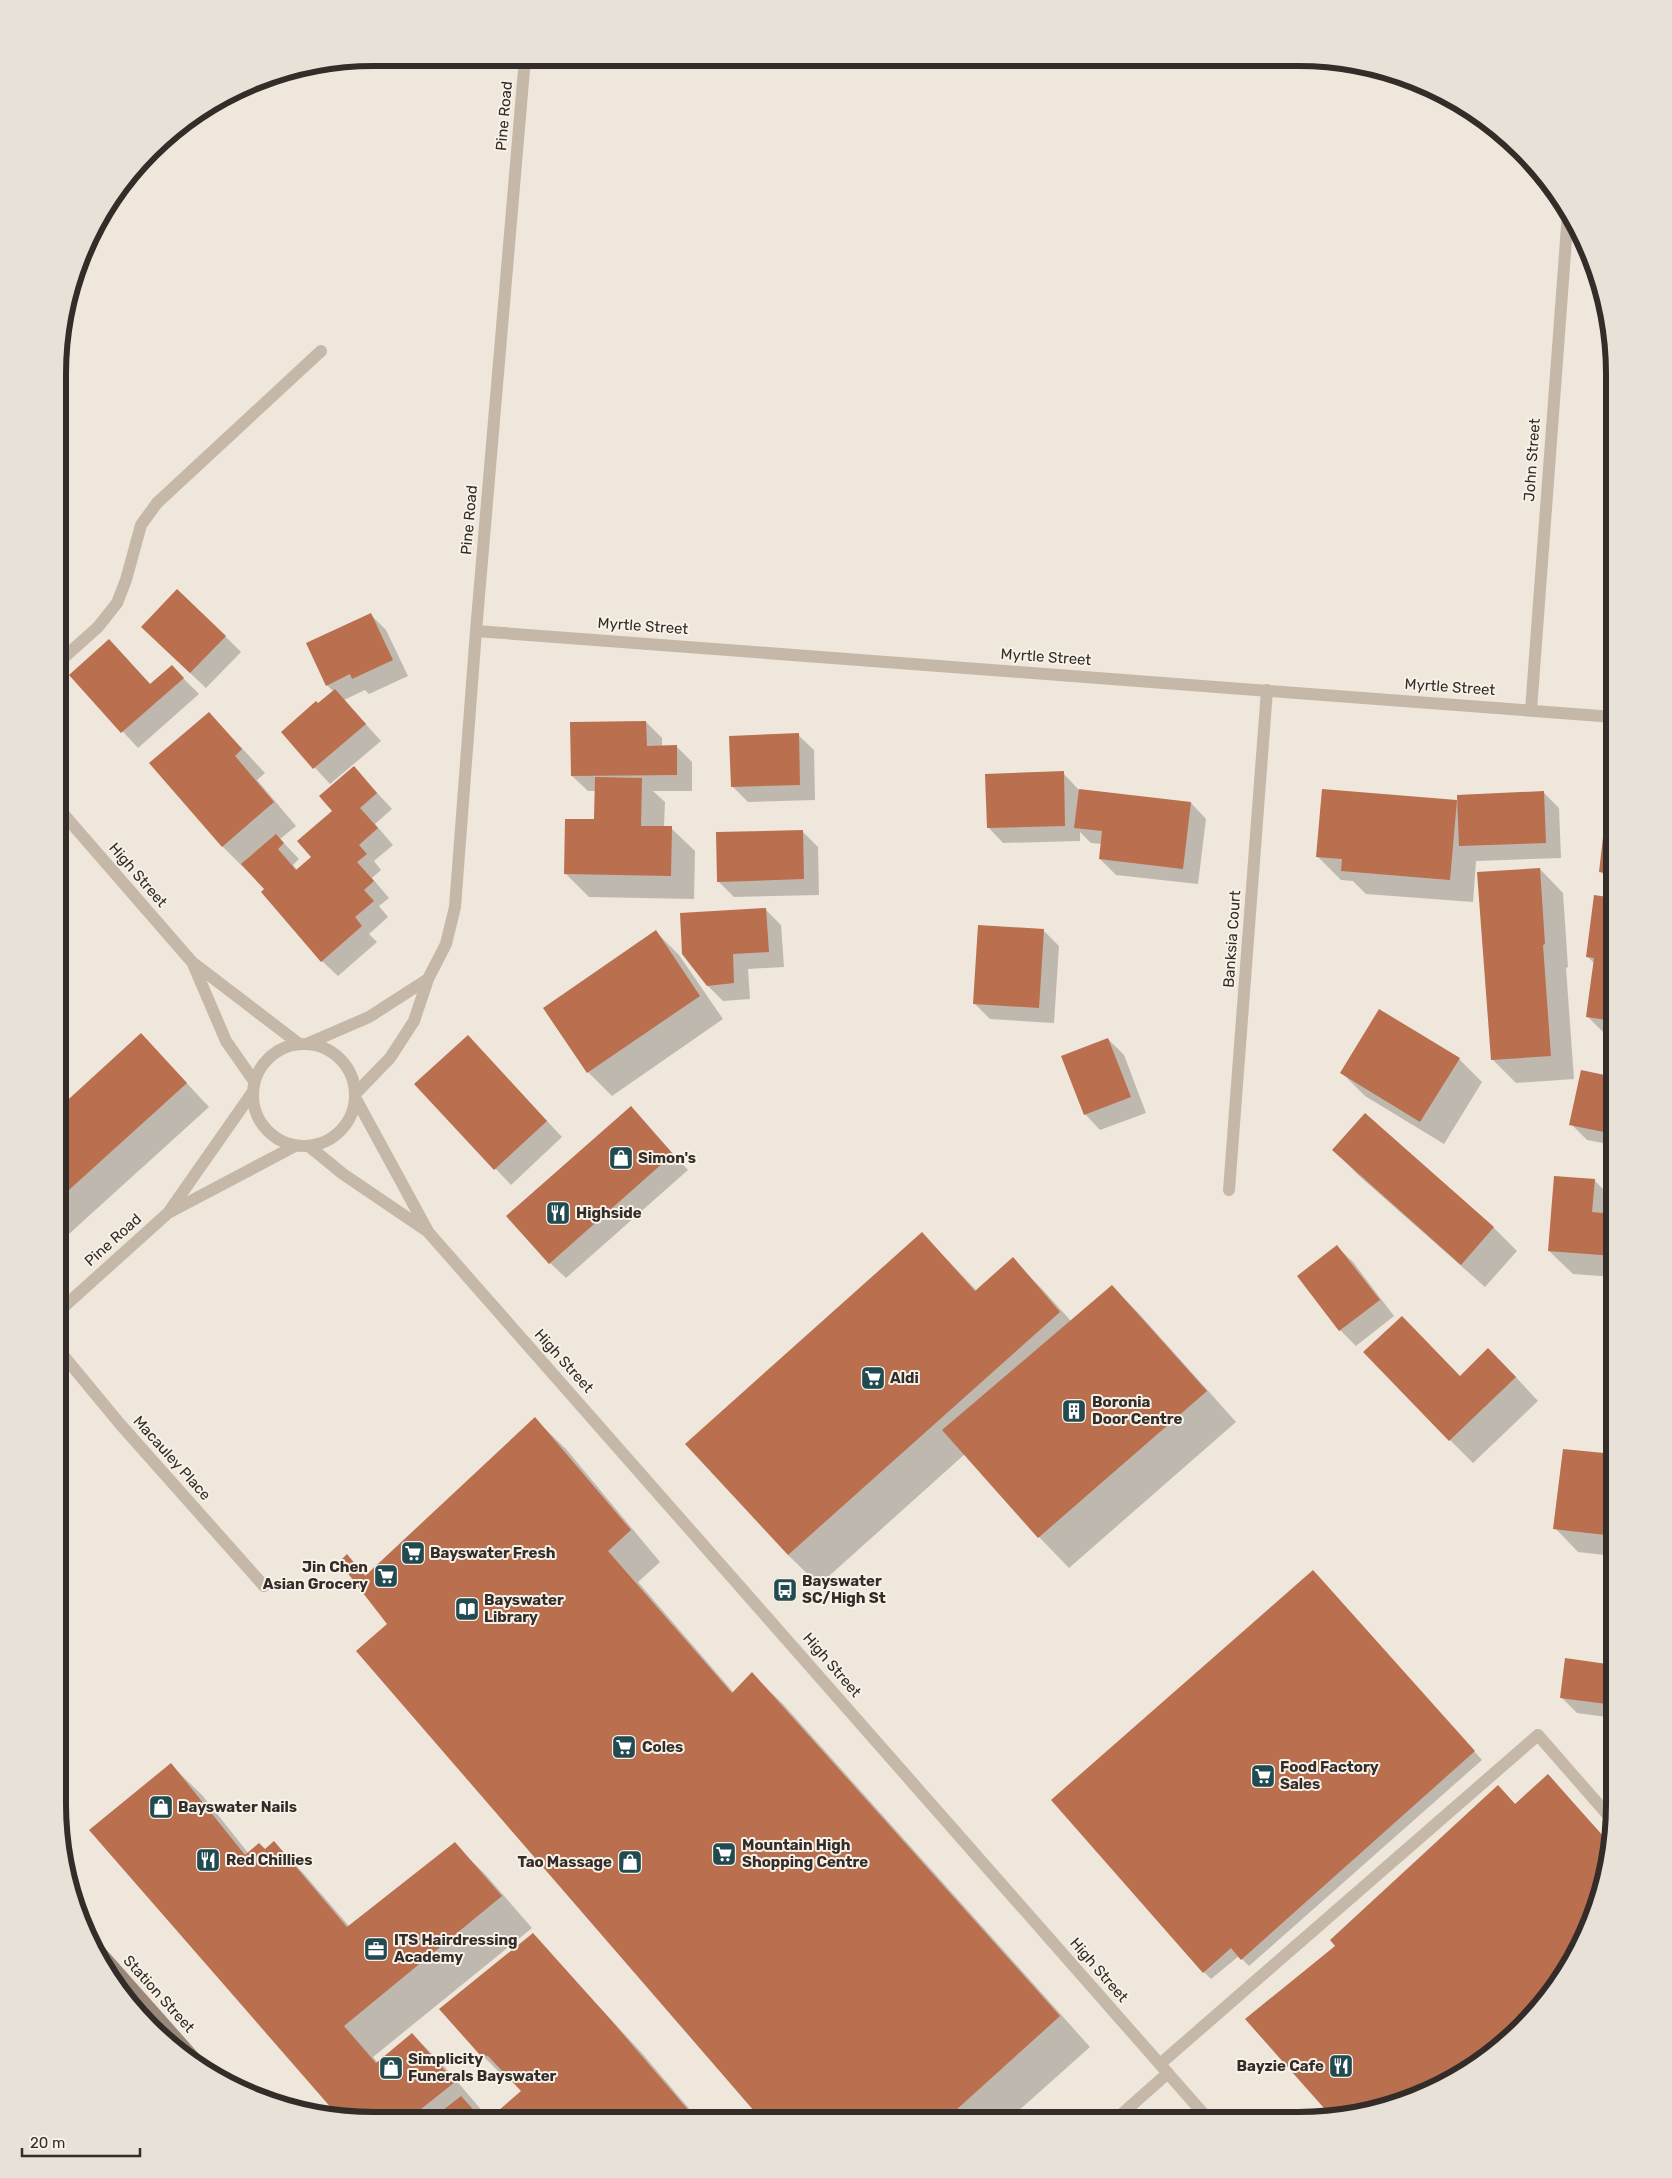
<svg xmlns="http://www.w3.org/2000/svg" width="1672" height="2178" font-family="Rubik,sans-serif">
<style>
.shadow{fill:#0003}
.building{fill:#ba6f4e}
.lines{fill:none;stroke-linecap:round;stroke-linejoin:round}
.service{stroke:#c6b8a8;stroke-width:12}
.minor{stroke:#c6b8a8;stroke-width:12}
.secondary{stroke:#99877a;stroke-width:12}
.labels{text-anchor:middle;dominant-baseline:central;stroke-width:4;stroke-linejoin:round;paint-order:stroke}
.street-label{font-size:15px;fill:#332c28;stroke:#f7f1e7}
.poi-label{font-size:15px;font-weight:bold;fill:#332c28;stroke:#f7f1e7;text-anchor:start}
.rim{fill:none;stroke:#332c28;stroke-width:6}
</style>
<rect width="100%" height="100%" fill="#efe7db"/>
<path class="shadow" d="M370,614L386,630L408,676L369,694L365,690L344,700L381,741L330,784L282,732L334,692L327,685Z
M225,636L241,652L206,688L158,643Z
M109,640L151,685L172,667L199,694L138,748L71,675Z
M209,713L265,773L257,780L296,826L280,839L299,859L293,865L297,870L312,857L354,768L392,809L375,824L393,845L374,861L381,870L372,878L389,898L379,906L388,917L369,934L377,942L338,976L322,961L265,889L222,846Z
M646,722L662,738V747L676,746L692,762V791H653L665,802L664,827L671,828L695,851L694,899L589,897L566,874L595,821L596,791H588L572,776Z
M798,735L814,750L815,800L748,802L732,786Z
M1063,773L1079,790L1191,803L1206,819L1198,884L1116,875L1100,859L1102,844L1091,843L1080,832V841L1003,843L988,827Z
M1543,792L1559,808L1561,858L1476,861L1473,902L1366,894L1353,881L1341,880L1317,856L1456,801L1458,803Z
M1608,803L1614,804V886L1600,871Z
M802,831L818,847L819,895L734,897L718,881Z
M1540,869L1563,893L1568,967L1566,968L1574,1079L1516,1083L1492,1059Z
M1595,896L1614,899V1040H1611L1588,1017L1595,964L1587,956Z
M766,910L781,925L784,967L748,969L750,999L723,1001L707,985Z
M1043,930L1059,946L1054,1023L990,1019L975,1004Z
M656,932L679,955L723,1019L612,1096L588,1072L544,1008Z
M141,1034L209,1107L59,1243V1109Z
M1108,1039L1124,1055L1146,1113L1100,1130L1085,1114Z
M483,1052L562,1137L511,1185L416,1084Z
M1459,1059L1482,1082L1444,1144L1365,1096L1342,1073Z
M1582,1071L1614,1078V1145L1587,1140L1571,1124Z
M631,1108L688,1170L566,1278L550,1263Z
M1365,1115L1494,1228L1517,1251L1485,1287L1357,1174L1334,1150Z
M1594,1180L1614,1200V1277L1573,1274L1549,1251Z
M922,1233L977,1291L1013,1259L1043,1290L1071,1321L1112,1286L1142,1317L1236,1422L1069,1568L1039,1537L965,1454L819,1585L788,1555Z
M1337,1247L1353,1262L1394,1316L1356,1346L1340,1330L1299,1276Z
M1512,1373L1538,1401L1473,1463L1450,1440L1460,1377Z
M535,1419L566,1449L660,1562L638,1582L734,1693L752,1674L783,1704L1090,2047L1008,2120L762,2119L358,1651L389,1624L347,1556L367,1576Z
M1614,1456V1556L1578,1552L1555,1528Z
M1321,1579L1482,1760L1249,1966L1239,1956L1211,1979L1204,1972Z
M1614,1666V1718L1577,1713L1561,1697Z
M171,1765L202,1795L249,1854L265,1850L274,1843L304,1874L349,1926L454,1844L485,1874L532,1928L373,2057L378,2063L412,2034L443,2065L484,2113L480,2116L482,2118H342Z
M1548,1776L1610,1843L1598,1906L1561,1980L1506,2042L1438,2088L1380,2110L1333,2116L1247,2019L1337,1947L1498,1786L1516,1805Z
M533,1935L641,2052L698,2119L492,2118L523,2091L511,2078H505L481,2054Z"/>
<path class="building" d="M177,589L226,636L190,673L141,627Z
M371,613L393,660L352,679L350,674L326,686L306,643Z
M109,639L150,684L172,665L184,678L121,733L69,675Z
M335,689L366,724L313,769L281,732L316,701L318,703Z
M209,712L242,749L235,756L274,802L222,847L149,763Z
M646,721L647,746L677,745V775L571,776L570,722Z
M799,733L800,785L731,787L729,736Z
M354,766L377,793L360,808L378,828L359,845L367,854L357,862L374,881L364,890L374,901L355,917L362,926L321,962L261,892L264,889L241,864L276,834L284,843L278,849L296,870L311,857L297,841L332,811L319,796Z
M1064,771L1065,826L987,828L985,774Z
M595,777L642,778L641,826H672L671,876L564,874L565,819H594Z
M1079,789L1191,802L1183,869L1099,859L1102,831L1074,828Z
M1322,789L1457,800L1450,880L1341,871L1342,859L1316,857Z
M1544,791L1546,843L1459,846L1457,795Z
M1607,802H1614V874L1599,872Z
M803,830L804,879L717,882L716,832Z
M1540,868L1545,944L1543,945L1551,1056L1491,1060L1477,872Z
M1594,895L1614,898V1021L1586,1017L1594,958L1586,957Z
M766,908L769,952L733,954L734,983L707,986L682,954L680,913Z
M978,925L1044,929L1039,1008L973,1004Z
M656,930L700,996L587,1073L543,1008Z
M1379,1009L1460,1058L1420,1122L1340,1073Z
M141,1033L187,1083L59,1199V1108Z
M468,1035L547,1121L494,1170L414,1084Z
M1108,1038L1131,1097L1084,1115L1061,1056Z
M1581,1070L1614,1077V1134L1569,1125Z
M631,1106L673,1154L549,1264L506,1216Z
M1365,1113L1494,1227L1461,1265L1332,1150Z
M1554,1176L1595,1179L1592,1212L1614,1214V1256L1548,1251Z
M922,1232L975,1291L1013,1257L1060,1312L788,1555L685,1444Z
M1337,1245L1380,1300L1339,1331L1297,1276Z
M1112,1285L1207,1391L1038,1538L942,1430Z
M1402,1316L1460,1376L1488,1348L1516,1377L1449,1441L1363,1352Z
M535,1417L631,1530L608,1551L732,1693L752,1672L1060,2016L945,2120L761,2119L356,1651L387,1624L339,1562L347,1554L365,1576Z
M1563,1449L1614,1454V1536L1553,1529Z
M1313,1570L1475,1751L1241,1960L1231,1948L1203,1973L1051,1800Z
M1565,1658L1614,1665V1705L1560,1698Z
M171,1763L245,1855L259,1843L265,1849L274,1841L347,1927L455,1842L502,1896L344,2026L376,2063L412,2033L455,2082L411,2117L412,2118H340L89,1830Z
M1548,1774L1610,1844L1598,1906L1561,1980L1506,2042L1438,2088L1380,2110L1331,2116L1245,2019L1335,1946L1330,1940L1498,1785L1515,1804Z
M533,1933L610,2019L696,2119L490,2118L521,2091L488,2056L480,2055L439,2009Z
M461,2096L481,2118H433Z"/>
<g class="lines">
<path class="service" d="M60,661L98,627L117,603L126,580L141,525L157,503L321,351
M58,1349L120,1424L264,1586
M1160,2064L1538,1735L1614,1822"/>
<path class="minor" d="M990,59H1004
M476,631L1614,717
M1531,710L1568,213
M59,809L192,962L298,1043
M193,964L226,1041L254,1081
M309,1043L369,1017L428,979
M253 1095a51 51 0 1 1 102 0a51 51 0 1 1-102 0Z
M356,1093L390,1058L414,1021L428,979L446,944L455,907L476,631L525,58
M356,1099L429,1233L1209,2120
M310,1147L343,1174L427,1231
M1229,1190L1267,690
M170,1212L295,1146
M58,1312L168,1213L252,1093
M1115,2120L1168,2073"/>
<path class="secondary" d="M88,1938L206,2071"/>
</g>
<defs>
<symbol id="shop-square" viewBox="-11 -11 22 22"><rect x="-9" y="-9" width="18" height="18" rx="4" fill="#214a51" stroke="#f7f1e7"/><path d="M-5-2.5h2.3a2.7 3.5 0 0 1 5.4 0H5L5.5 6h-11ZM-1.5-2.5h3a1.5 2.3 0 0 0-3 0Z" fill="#fff"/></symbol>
<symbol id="restaurant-square" viewBox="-11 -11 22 22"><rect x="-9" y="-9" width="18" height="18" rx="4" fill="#214a51" stroke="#f7f1e7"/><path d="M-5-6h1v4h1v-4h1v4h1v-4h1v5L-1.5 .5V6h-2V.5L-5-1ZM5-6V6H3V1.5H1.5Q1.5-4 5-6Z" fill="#fff"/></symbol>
<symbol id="supermarket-square" viewBox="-11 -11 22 22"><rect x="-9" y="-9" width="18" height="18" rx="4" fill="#214a51" stroke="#f7f1e7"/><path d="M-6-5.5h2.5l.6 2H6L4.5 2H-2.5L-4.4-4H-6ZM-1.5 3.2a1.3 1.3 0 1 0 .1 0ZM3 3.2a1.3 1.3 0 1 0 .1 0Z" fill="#fff"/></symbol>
<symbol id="building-square" viewBox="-11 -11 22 22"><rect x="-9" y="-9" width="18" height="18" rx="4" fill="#214a51" stroke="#f7f1e7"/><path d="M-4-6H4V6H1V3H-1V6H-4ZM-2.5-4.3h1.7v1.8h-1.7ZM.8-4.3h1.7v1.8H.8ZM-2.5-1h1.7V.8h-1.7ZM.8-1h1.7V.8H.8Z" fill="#fff"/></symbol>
<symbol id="bus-square" viewBox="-11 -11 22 22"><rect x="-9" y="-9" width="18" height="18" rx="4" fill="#214a51" stroke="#f7f1e7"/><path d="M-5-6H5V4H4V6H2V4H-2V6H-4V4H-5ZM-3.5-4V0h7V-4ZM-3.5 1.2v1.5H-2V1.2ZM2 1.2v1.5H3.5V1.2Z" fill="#fff"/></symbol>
<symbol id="library-square" viewBox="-11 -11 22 22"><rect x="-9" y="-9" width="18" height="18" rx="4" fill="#214a51" stroke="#f7f1e7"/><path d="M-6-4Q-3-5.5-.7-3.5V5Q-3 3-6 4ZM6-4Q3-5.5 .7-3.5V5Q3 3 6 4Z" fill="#fff"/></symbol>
<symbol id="office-square" viewBox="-11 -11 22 22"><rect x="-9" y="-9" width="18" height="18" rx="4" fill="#214a51" stroke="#f7f1e7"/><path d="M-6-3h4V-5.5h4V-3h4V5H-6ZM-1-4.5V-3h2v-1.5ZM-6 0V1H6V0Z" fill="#fff"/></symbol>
</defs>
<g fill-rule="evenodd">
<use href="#shop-square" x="607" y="1144" width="28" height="28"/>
<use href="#restaurant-square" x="544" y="1199" width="28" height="28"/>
<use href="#supermarket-square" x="859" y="1364" width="28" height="28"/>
<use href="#building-square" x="1060" y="1397" width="28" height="28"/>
<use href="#supermarket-square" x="399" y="1539" width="28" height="28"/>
<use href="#supermarket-square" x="372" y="1562" width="28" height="28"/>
<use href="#bus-square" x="771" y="1576" width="28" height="28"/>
<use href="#library-square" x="453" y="1595" width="28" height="28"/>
<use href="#supermarket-square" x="610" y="1733" width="28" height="28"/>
<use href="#supermarket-square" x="1249" y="1762" width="28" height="28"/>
<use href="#shop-square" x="147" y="1793" width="28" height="28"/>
<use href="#supermarket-square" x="710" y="1840" width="28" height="28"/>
<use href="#restaurant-square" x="194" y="1846" width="28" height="28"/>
<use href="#shop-square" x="616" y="1848" width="28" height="28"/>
<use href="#office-square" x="362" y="1935" width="28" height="28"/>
<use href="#restaurant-square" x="1327" y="2052" width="28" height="28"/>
<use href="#shop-square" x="377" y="2054" width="28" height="28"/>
</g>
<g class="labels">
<g class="street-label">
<text transform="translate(504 116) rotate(-85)">Pine Road</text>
<text transform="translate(1532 460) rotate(-86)">John Street</text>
<text transform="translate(469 520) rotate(-85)">Pine Road</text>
<text transform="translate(643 626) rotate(4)">Myrtle Street</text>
<text transform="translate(1046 657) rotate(4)">Myrtle Street</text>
<text transform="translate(1450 687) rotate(4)">Myrtle Street</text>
<text transform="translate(138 875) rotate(49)">High Street</text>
<text transform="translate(1232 939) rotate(-86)">Banksia Court</text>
<text transform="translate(113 1240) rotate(-42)">Pine Road</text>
<text transform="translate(564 1361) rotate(48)">High Street</text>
<text transform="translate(172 1458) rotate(48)">Macauley Place</text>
<text transform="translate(832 1665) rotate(49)">High Street</text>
<text transform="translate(1099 1970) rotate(49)">High Street</text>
<text transform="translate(159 1994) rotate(48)">Station Street</text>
</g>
<g class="poi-label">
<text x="638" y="1158">Simon's</text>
<text x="576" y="1213">Highside</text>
<text x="890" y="1378">Aldi</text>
<text x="1092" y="1402">Boronia<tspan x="1092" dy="17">Door Centre</tspan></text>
<text x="430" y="1553">Bayswater Fresh</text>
<text x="368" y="1567" text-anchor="end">Jin Chen<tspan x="368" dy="17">Asian Grocery</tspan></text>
<text x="802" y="1581">Bayswater<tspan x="802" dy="17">SC/High St</tspan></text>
<text x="484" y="1600">Bayswater<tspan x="484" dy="17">Library</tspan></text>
<text x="642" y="1747">Coles</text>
<text x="1280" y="1767">Food Factory<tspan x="1280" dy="17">Sales</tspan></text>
<text x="178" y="1807">Bayswater Nails</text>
<text x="742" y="1845">Mountain High<tspan x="742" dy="17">Shopping Centre</tspan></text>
<text x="226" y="1860">Red Chillies</text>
<text x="612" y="1862" text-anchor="end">Tao Massage</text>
<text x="394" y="1940">ITS Hairdressing<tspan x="394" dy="17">Academy</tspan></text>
<text x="408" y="2059">Simplicity<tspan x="408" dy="17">Funerals Bayswater</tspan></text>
<text x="1324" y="2066" text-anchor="end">Bayzie Cafe</text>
</g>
</g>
<path d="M0 0H1672V2178H0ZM374 66H1298A308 308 0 0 1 1606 374V1804A308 308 0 0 1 1298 2112H374A308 308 0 0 1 66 1804V374A308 308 0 0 1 374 66Z" fill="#e7e1d8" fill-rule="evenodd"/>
<path class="rim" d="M374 66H1298A308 308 0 0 1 1606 374V1804A308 308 0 0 1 1298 2112H374A308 308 0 0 1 66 1804V374A308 308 0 0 1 374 66Z"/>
<path d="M22 2148v8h118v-8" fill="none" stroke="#332c28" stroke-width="2.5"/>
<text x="30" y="2148" font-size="15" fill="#332c28" stroke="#f7f1e7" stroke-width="4" paint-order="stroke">20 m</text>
</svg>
